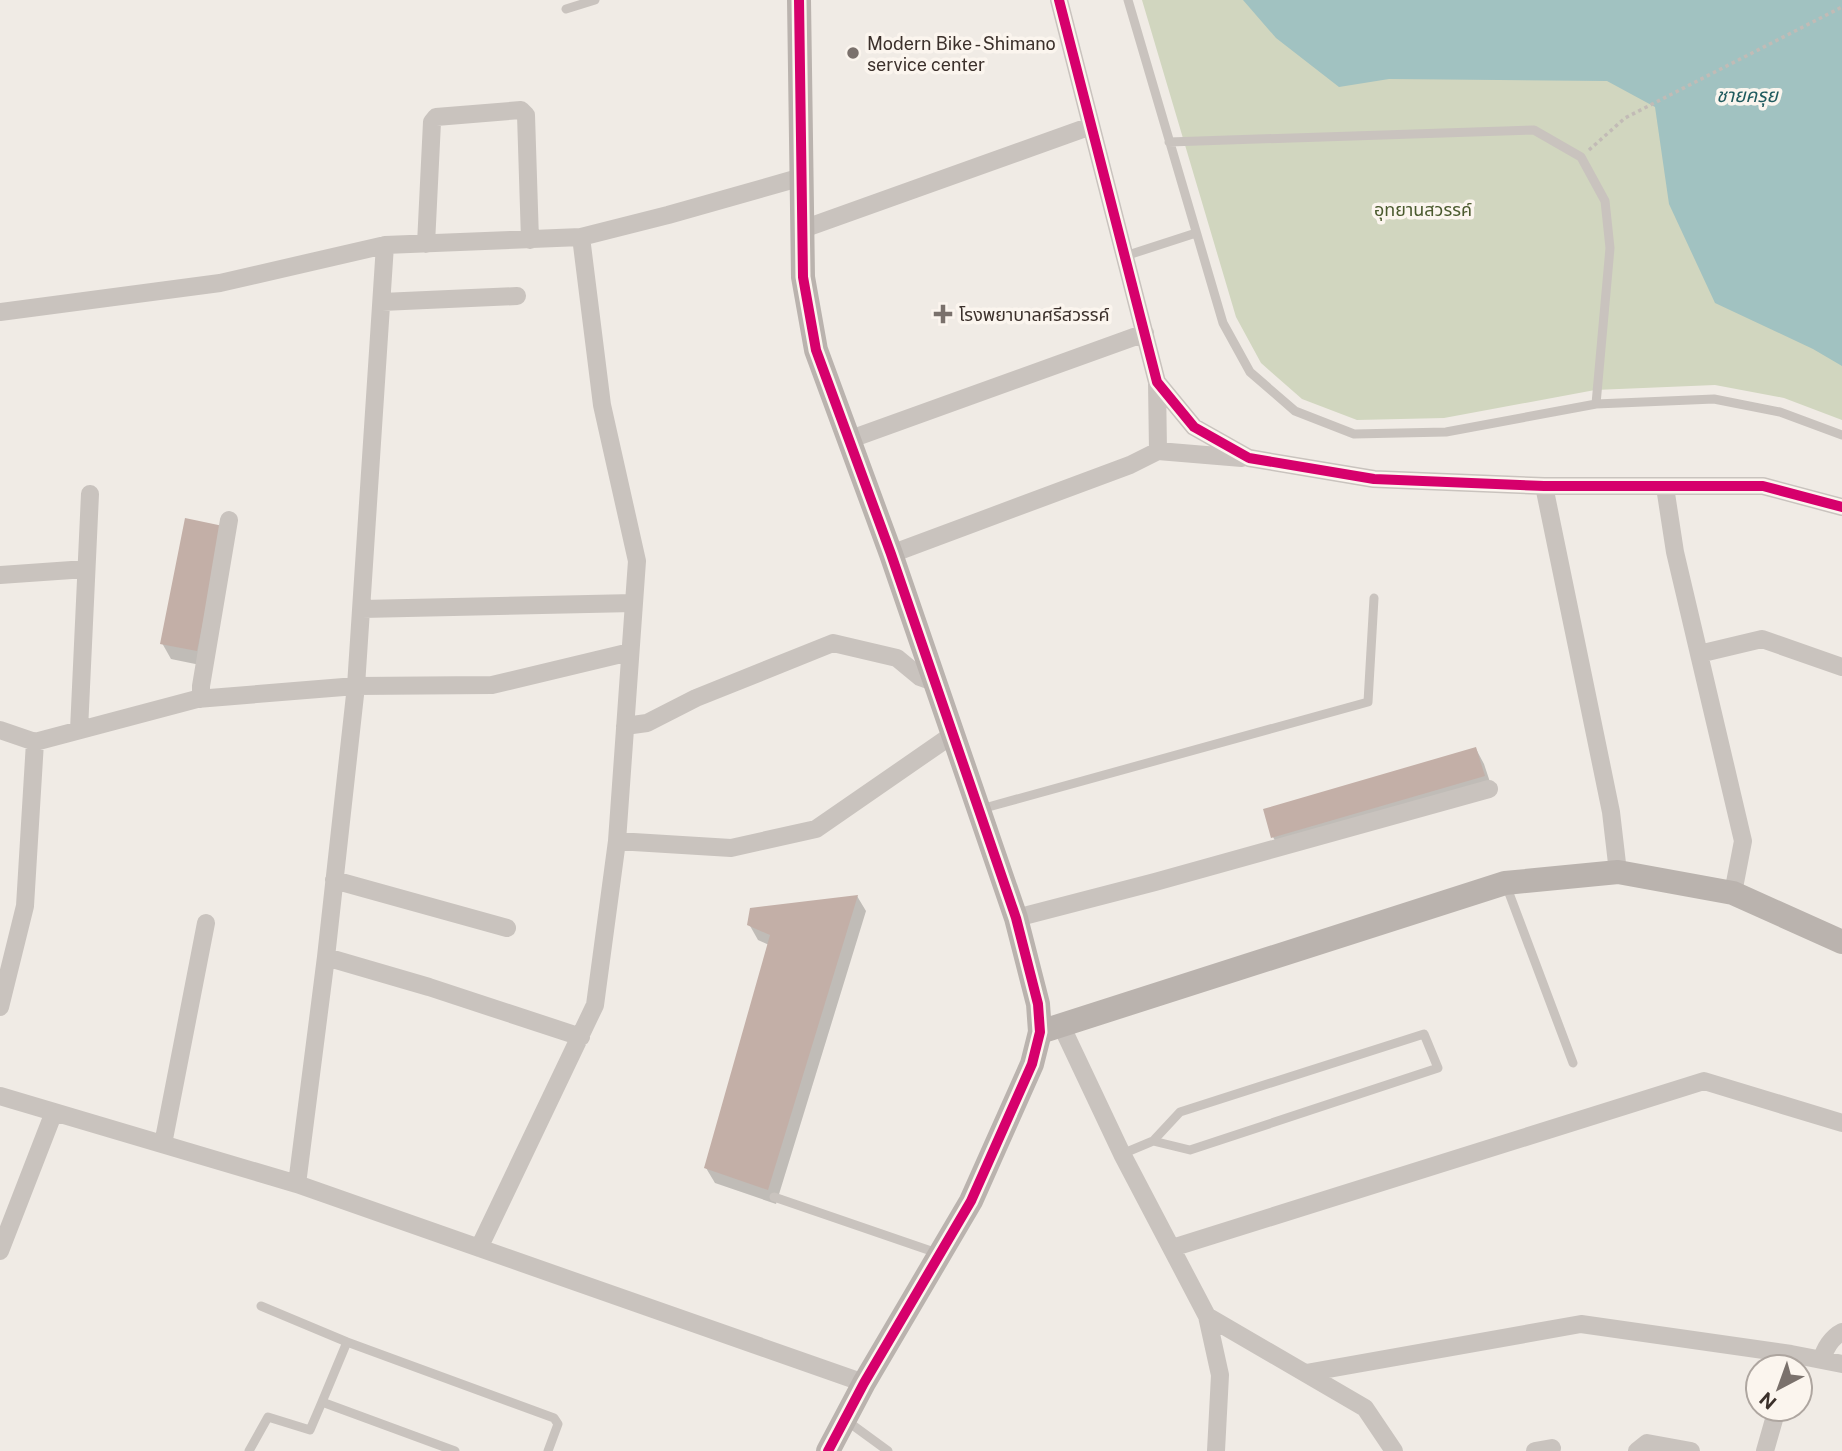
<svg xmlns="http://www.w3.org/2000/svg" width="1842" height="1451" font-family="'Public Sans','Noto Sans Thai',sans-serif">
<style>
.green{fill:#d1d6bf}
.water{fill:#a1c2c1}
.shadow{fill:#0003}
.building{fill:#c3afa7}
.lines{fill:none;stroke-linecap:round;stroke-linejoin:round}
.path{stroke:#c2bbb6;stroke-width:3.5;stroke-dasharray:3.5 3.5;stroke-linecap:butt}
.lane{stroke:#c9c3be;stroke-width:9}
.street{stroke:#c9c3be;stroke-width:18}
.secondary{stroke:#bab3ae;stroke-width:24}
.cycleway-casing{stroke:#fbf5ee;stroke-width:15}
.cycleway{stroke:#d6006c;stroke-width:10}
.poi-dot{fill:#7a716c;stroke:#fbf5ee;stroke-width:2.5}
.labels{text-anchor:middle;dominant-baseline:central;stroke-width:7;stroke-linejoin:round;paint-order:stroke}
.poi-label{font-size:18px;fill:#3b302b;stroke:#fbf5ee;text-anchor:start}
.park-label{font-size:18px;fill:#4a5a2e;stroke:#fbf5ee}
.water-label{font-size:19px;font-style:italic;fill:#1f5a5e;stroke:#fbf5ee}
</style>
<rect width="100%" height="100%" fill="#f0ebe5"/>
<path class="green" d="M1142,0H1842V420L1784,398L1715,385L1595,390L1444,418L1357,420L1302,399L1261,363L1236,317Z"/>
<path class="water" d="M1243,0H1842V366L1813,349L1715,303L1669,204L1655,107L1607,81L1389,79L1339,87L1276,38Z"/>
<path class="shadow" d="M222,527L205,666L171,659L162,643Z
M1476,749L1484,764L1493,791L1282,853L1273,837Z
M857,896L866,911L776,1204L715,1183L706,1168L769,945L758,940L749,924Z"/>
<path class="building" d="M185,518L223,526L197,651L160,644Z
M1476,747L1485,776L1271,838L1263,809Z
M858,895L768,1190L704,1168L770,935L747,925L750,908Z"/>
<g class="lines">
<path class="path" d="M1589,150L1625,118L1842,7"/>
<path class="lane" d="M1128,0L1223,323L1250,372L1295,411L1354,434L1446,432L1596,404L1714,399L1780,412L1842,435
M566,9L595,0
M1169,142L1534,130L1581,157L1605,201L1610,248L1596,404
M1125,256L1196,233
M981,809L1368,702L1374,598
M1506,885L1573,1063
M1122,1154L1153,1141L1190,1150L1438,1068L1424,1034L1180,1112L1153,1141
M774,1197L937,1253
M261,1306L347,1342L554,1418L558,1424L548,1451
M322,1402L347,1342
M847,1421L888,1451
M249,1451L268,1417L310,1430L322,1402L455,1451"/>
<path class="street" d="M1059,0L1157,382L1194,427L1249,458L1374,479L1544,486H1763L1842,507
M803,229L1091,126
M426,244L432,122L436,117L521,110L526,115L530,240
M382,302L517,296
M0,312L220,283L385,245L581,237L668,215L802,177
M1157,382L1158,451
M848,440L1145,333
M1544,486L1611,812L1618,872
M1665,487L1675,552L1743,841L1733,893
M891,554L1130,465L1158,451L1242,458
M0,575L86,569
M362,609L634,603
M1699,654L1762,639L1842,667
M201,699V686L229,520
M625,726L647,723L696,698L833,643L897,658L920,677L934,682
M0,730L35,742L197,699L356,686L492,685L630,652
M79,730L90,494
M617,841L731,848L816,829L952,735
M334,880L507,928
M1016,918L1155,882L1489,789
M326,957L429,987L581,1037
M0,1007L25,906L35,742
M1062,1027L1122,1154L1207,1316L1220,1375L1216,1451
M0,1096L297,1184L864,1383
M163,1144L206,923
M297,1184L326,957L356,686L385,245
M479,1248L595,1005L617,841L637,561L602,405L581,237
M1172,1248L1704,1081L1842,1123
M0,1251L54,1112
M1207,1316L1365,1408L1394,1451
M1822,1360C1824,1349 1832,1337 1842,1332
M1306,1373L1581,1324L1791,1354L1842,1364
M1535,1451L1552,1448
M1637,1451L1647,1443L1691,1451
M1765,1451L1777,1409"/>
<path class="secondary" d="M799,0L803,277L816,350L891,554L1016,918L1038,1004L1040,1032L1032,1064L971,1201L864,1383L828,1451
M1040,1032L1505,883L1618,872L1733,893L1842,942"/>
<defs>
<path id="cycleway" d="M799,0L803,277L816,350L891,554L1016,918L1038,1004L1040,1032L1032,1064L971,1201L864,1383L828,1451
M1059,0L1157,382L1194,427L1249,458L1374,479L1544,486H1763L1842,507"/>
</defs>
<use href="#cycleway" class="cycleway-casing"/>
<use href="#cycleway" class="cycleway"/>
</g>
<g class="poi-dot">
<circle cx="853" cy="53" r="7"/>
<path d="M939.5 303.5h7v7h7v7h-7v7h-7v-7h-7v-7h7z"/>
</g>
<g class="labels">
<g class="poi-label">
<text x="867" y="43">Modern Bike - Shimano<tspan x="867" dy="21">service center</tspan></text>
<text x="959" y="314">โรงพยาบาลศรีสวรรค์</text>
</g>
<g class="park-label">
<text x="1423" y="209">อุทยานสวรรค์</text>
</g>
<g class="water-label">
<text x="1747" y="95">ชายครุย</text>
</g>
</g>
<g transform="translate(1779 1388) rotate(221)"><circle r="33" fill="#fbf5ee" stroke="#aea6a0" stroke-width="2"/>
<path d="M0-5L12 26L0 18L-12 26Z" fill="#7a716c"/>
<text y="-10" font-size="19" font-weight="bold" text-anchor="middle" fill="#3b302b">N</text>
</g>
</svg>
